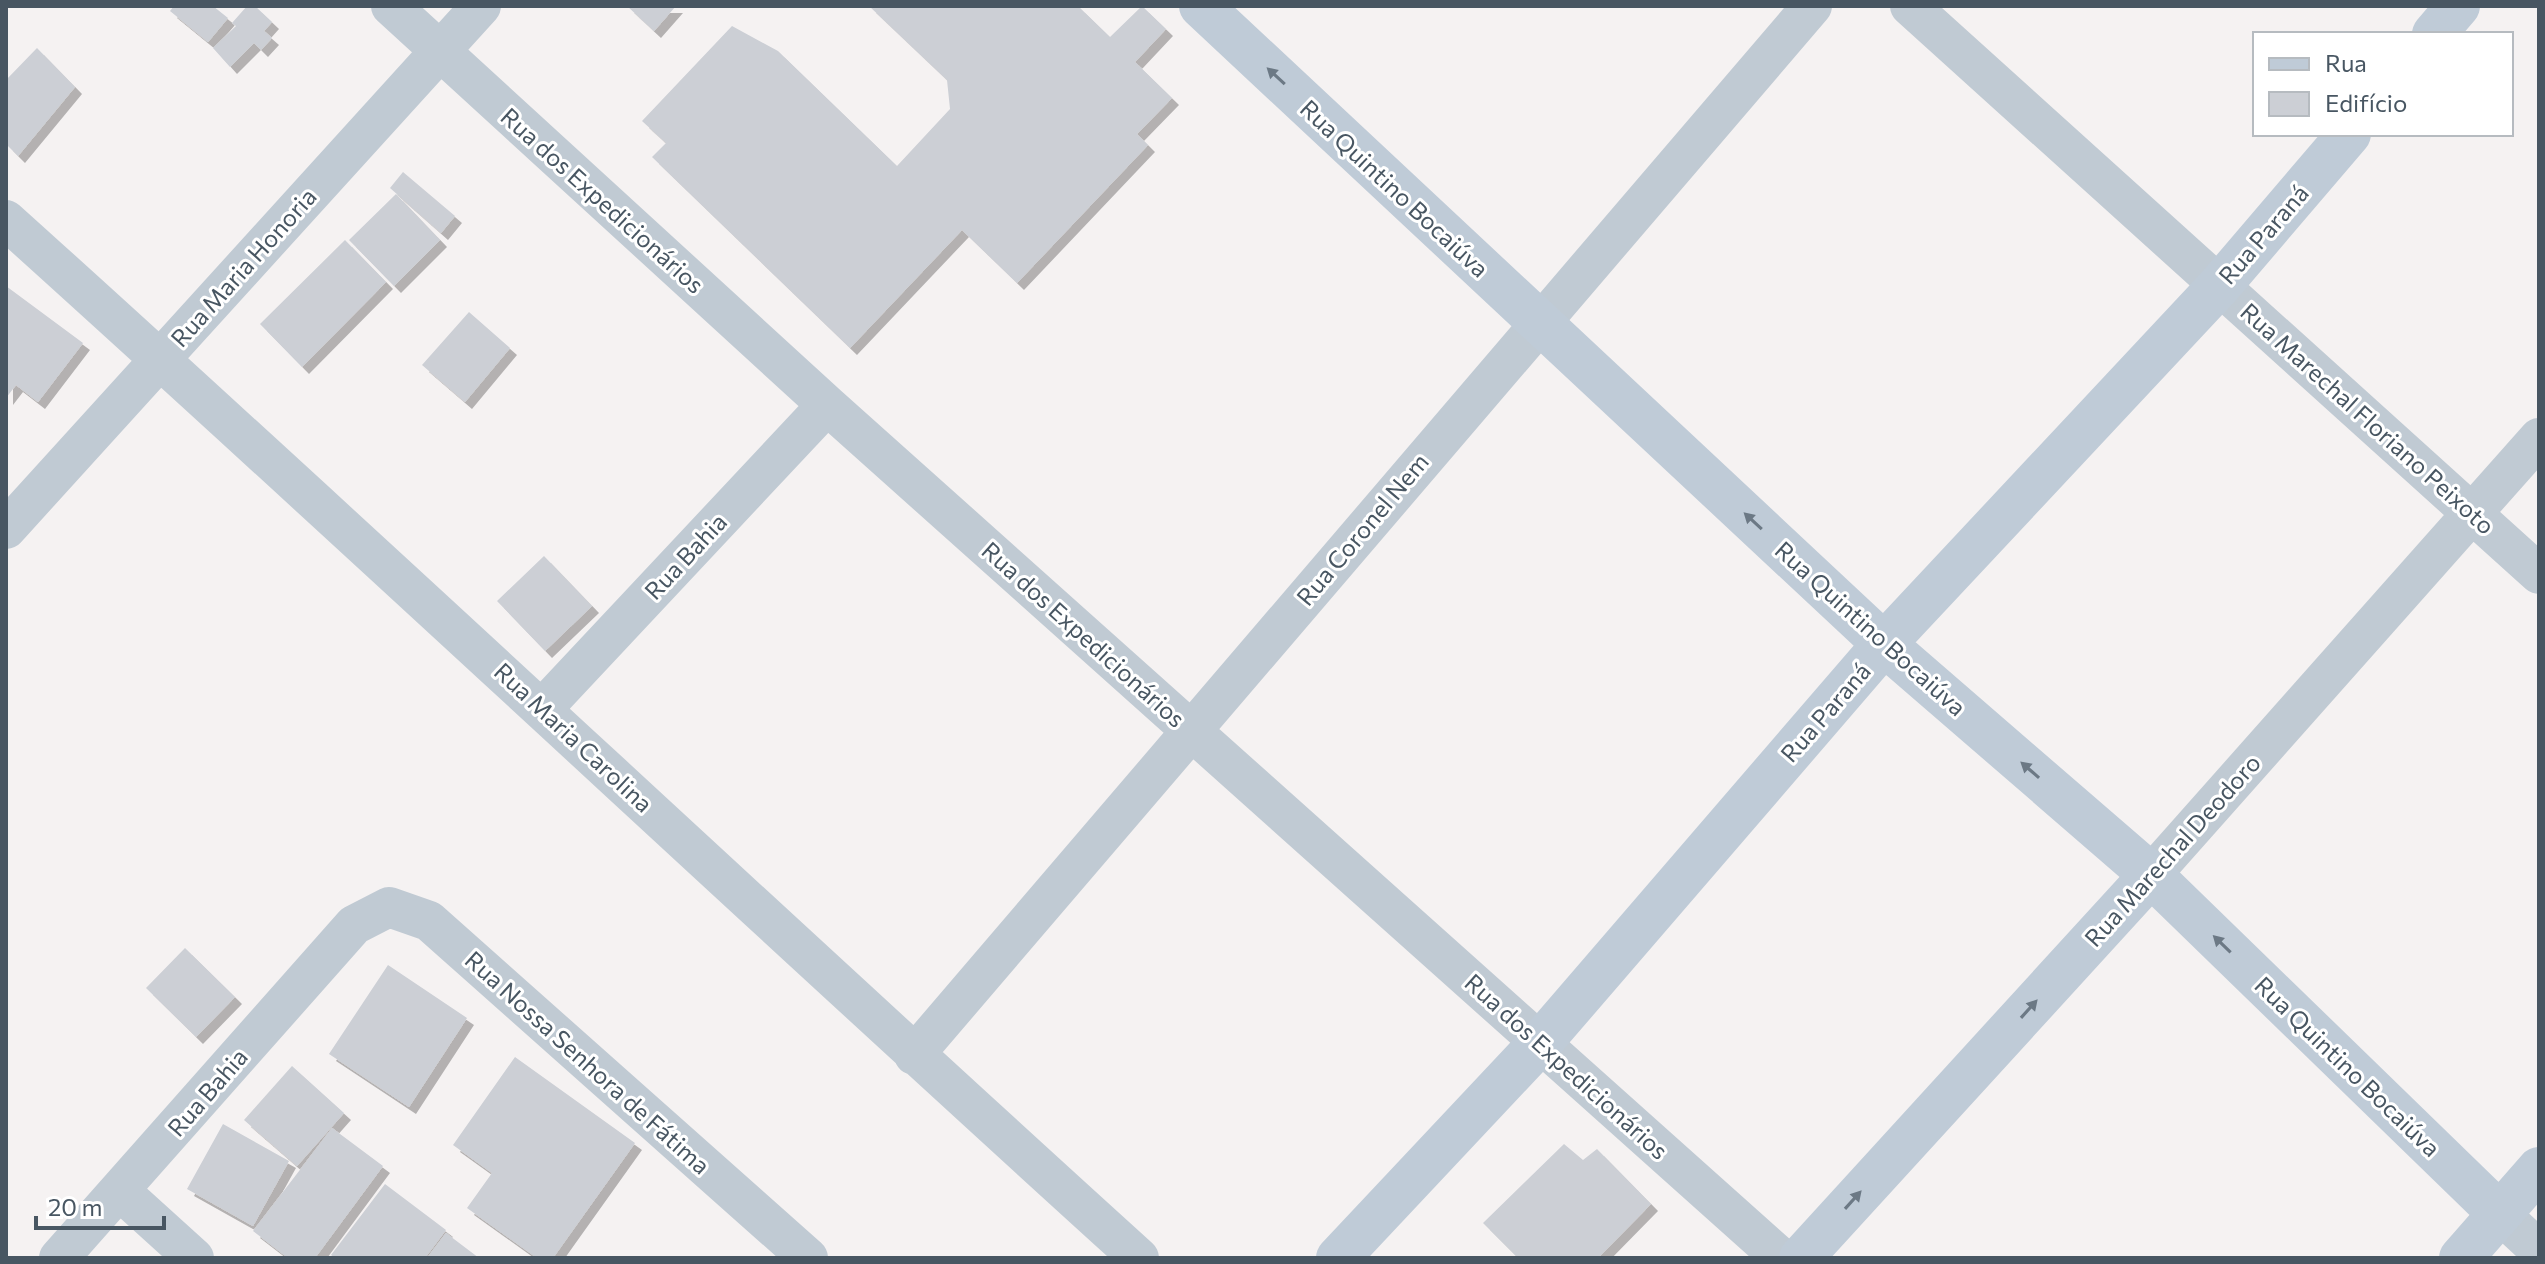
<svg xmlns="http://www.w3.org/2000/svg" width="2545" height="1264" font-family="Commissioner,sans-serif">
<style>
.building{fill:#cccfd5;filter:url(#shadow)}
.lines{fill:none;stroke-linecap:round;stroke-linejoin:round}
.street{stroke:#c0cad3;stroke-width:40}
.secondary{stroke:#bfcbd7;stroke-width:44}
.oneway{fill:#6c7985}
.labels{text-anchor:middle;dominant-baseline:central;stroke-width:6;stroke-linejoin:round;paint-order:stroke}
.street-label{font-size:24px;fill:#485662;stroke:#fff}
</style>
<defs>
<filter id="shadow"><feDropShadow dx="7" dy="7" stdDeviation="0" flood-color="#0004"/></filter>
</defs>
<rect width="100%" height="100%" fill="#f5f2f2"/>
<path class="building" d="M174,6H213L228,18L208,42L170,11Z
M247,6H255L272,22L264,31L272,38L261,50L254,43L230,67L213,48L236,26L232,23Z
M627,6H676L654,31Z
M869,6H1078L1110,37L1142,6L1166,29L1135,62L1172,98L1137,134L1148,145L1017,283L962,230L850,348L652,157L666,143L642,121L732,26L778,51L897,166L950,109L947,80Z
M37,48L75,87L18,156L6,144V80Z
M403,172L455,216L441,233L390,188Z
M396,194L440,240L394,286L349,240Z
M345,240L386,282L302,367L260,324Z
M6,286L83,343L38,402L16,385L6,398Z
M469,312L510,348L465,402L422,365Z
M544,556L592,606L545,651L497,601Z
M185,948L235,997L196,1037L146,988Z
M388,965L467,1018L409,1107L329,1054Z
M515,1057L635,1143L553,1258H537L467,1208L492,1173L453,1145Z
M292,1066L344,1113L297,1166L244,1120Z
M223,1124L289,1161L253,1226L187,1189Z
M332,1128L383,1166L315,1258H288L253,1231Z
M1564,1144L1583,1160L1597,1149L1651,1204L1598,1258H1518L1483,1223Z
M385,1184L446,1230L425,1258H335L331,1255Z
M446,1233L479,1258H427Z"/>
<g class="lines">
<path class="street" d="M391,6L827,405L1781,1258
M1910,6L2539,574
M6,220C387,563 759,914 1139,1258
M6,529L481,6
M543,708L827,405
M2151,875L2539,438
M914,1055L1812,6
M120,1191L194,1258
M2499,1213L2539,1250
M59,1258L354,925L389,907L429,921L808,1258"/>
<path class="secondary" d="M1201,6L1884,644L2151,875L2499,1213
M2434,34L2458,6
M1338,1258L1541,1042L1884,644L2220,285L2349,134
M1801,1258L2151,875
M2461,1258L2539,1169"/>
</g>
<defs><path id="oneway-solid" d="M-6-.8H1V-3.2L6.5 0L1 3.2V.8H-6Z" transform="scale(2)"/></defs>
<g class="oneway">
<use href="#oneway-solid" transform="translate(1276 76) rotate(-137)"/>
<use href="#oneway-solid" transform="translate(1753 521) rotate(-137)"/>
<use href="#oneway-solid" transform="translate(2030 770) rotate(-139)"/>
<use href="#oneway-solid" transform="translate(2222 944) rotate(-136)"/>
<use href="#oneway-solid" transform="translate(2029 1009) rotate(-48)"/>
<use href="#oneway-solid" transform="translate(1853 1200) rotate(-48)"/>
</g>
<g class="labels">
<g class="street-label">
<text transform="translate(1395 188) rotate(43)">Rua Quintino Bocaiúva</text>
<text transform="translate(603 200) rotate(42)">Rua dos Expedicionários</text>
<text transform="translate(2263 234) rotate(-49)">Rua Paraná</text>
<text transform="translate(243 267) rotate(-48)">Rua Maria Honoria</text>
<text transform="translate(2368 418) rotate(42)">Rua Marechal Floriano Peixoto</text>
<text transform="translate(1362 529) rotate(-50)">Rua Coronel Nem</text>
<text transform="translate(685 556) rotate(-47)">Rua Bahia</text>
<text transform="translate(1871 628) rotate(42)">Rua Quintino Bocaiúva</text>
<text transform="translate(1084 634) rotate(42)">Rua dos Expedicionários</text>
<text transform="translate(1825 712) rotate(-49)">Rua Paraná</text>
<text transform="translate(574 737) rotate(43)">Rua Maria Carolina</text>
<text transform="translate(2172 850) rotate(-48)">Rua Marechal Deodoro</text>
<text transform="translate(588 1062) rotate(42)">Rua Nossa Senhora de Fátima</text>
<text transform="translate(1567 1066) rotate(42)">Rua dos Expedicionários</text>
<text transform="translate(2348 1066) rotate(44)">Rua Quintino Bocaiúva</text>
<text transform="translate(207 1092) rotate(-49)">Rua Bahia</text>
</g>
</g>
<rect width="2545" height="1264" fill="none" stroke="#485662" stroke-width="16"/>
<rect x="2253" y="32" width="260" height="104" fill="#ffffff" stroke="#b6bbc0" stroke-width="2"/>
<rect x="2269" y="58" width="40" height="12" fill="#bfcbd7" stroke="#b6bbc0" stroke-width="2"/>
<text x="2325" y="72" font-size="24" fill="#485662">Rua</text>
<rect x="2269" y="92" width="40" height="24" fill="#cccfd5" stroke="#b6bbc0" stroke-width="2"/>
<text x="2325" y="112" font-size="24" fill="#485662">Edifício</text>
<path d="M36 1216v12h128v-12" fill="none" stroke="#485662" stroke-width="4"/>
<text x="48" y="1216" font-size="24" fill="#485662" stroke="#ffffff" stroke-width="6" paint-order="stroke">20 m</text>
</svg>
